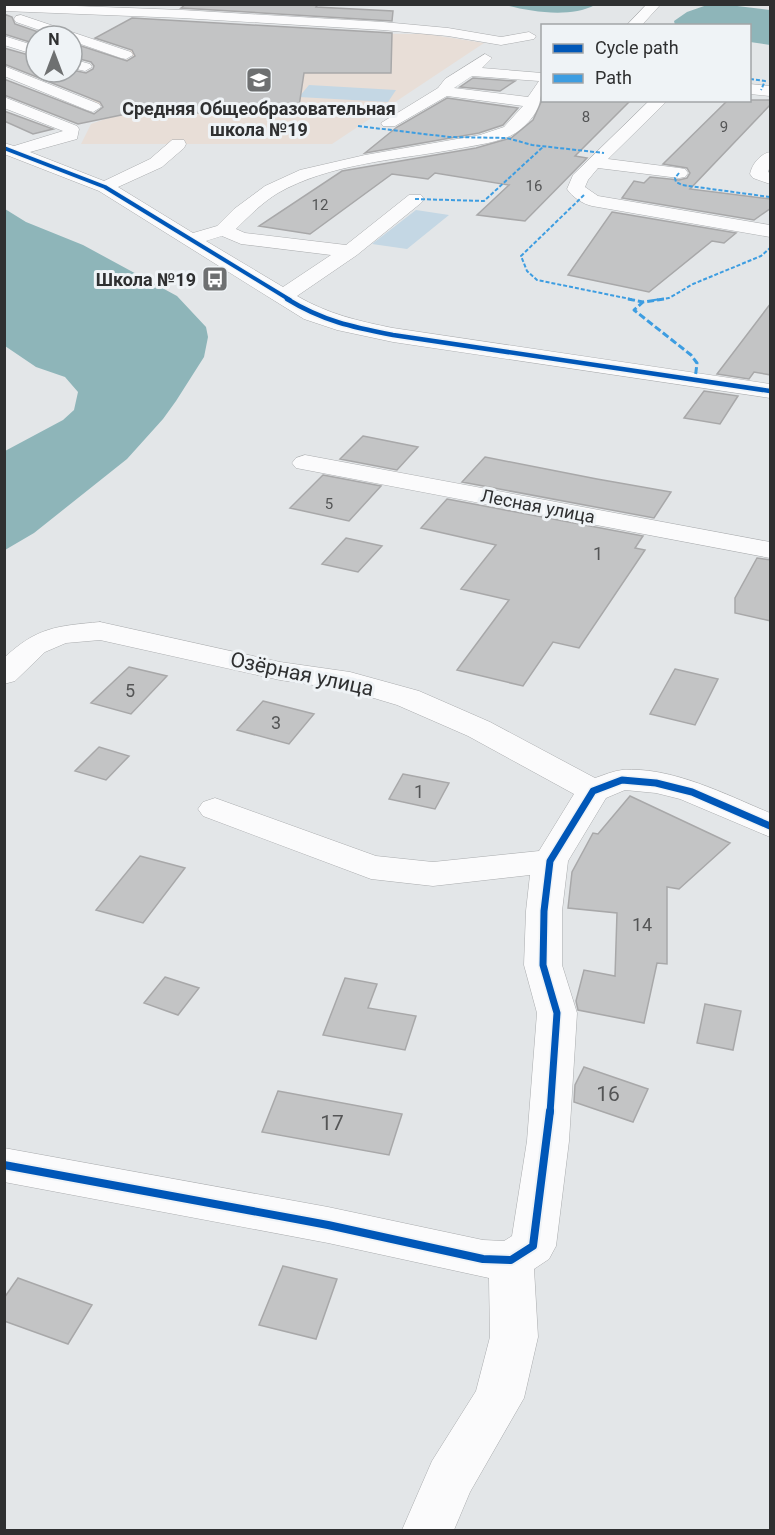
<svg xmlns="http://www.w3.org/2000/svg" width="775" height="1535" font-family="Roboto,sans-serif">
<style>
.education{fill:#e8ded7}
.green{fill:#c4d7e4}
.water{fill:#8eb5b9}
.building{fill:#c3c4c5;stroke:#a8a8a9;stroke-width:1.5}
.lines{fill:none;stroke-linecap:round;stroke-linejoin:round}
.minor-casing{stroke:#aaacae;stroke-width:1}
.minor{fill:#fbfbfc;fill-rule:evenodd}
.quiet-far1{stroke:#3d9de1;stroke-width:2;stroke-dasharray:4 2;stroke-linecap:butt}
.quiet{stroke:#3d9de1;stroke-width:3;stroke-dasharray:7 3;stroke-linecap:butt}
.cycleway-far3-casing{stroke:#eff3f6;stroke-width:6}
.cycleway-far2-casing{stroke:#eff3f6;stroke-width:8}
.cycleway-far1-casing{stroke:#eff3f6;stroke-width:10}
.cycleway-casing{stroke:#eff3f6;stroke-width:12}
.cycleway-far3{stroke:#0057b8;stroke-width:4}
.cycleway-far2{stroke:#0057b8;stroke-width:4.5}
.cycleway-far1{stroke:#0057b8;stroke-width:7}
.cycleway{stroke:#0057b8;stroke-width:8}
.labels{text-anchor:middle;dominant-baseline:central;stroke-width:6;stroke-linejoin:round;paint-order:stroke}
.far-number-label{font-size:15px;fill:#545556}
.far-poi-label{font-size:18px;font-weight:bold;fill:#2f3031;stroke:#eff3f6}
.far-street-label{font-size:18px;fill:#2f3031;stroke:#eff3f6}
.number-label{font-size:18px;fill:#545556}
.street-label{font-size:21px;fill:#2f3031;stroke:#eff3f6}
.near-number-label{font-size:21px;fill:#545556}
</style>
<rect width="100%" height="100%" fill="#e3e6e8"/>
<path class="education" d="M119,32L427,34L484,43L332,144H81L91,124L108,118L98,111L107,108L80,94L98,66L134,58Z"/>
<path class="green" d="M309,85L396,90L388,102L299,97Z
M416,210L449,215L407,249L372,244Z"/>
<path class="water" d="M505,5L595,4V5C570,18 532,12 505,5Z
M707,5H729L770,10V45L750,42V26L675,25L674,21L687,12Z
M5,209L26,222L83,245L177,296L206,327L208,337L204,357L176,401L163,419L127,459L34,533L5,550V451L63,420L74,410L78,392L65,377L36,367L5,346Z"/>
<path class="building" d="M186,4H318L316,7L393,11L392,21L181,8Z
M4,14L12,17L15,24L50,36H36V44L4,34Z
M132,18L392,33L391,73H304L298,113H131L78,124L4,95V79L94,114L103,107L100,102L4,64V48L36,57V72L72,70L86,73L93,69L94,66L91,62L72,57V43L127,61L135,56L132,50L95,38Z
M473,78L515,81L500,91L460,87Z
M447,98L518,108L503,125L479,133L365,153L397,127Z
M542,100H631L575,156L587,158L525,221L477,215L509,185L435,173L428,179L392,174L310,234L259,226L342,171L476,148L511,138L533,120Z
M728,100H771V104L690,189L771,199V208L754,220L622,198L634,181L644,183L650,177L679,180L687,178L690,173L687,168L663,164Z
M4,111L53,129L33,134L4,121Z
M612,212L736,233L724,243L712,241L649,292L568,275Z
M771,303V375L754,372L749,379L717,374Z
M704,391L738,396L720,424L684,418Z
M363,436L418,447L397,470L340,459Z
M485,457L597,479L671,492L654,518L462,482Z
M323,475L381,486L349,521L290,508Z
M447,499L643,536L635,548L645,550L579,648L553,642L523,686L457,670L509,600L461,589L496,545L421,528Z
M346,538L382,546L358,572L322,564Z
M757,558L771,560V621L735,613V598Z
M129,667L167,676L131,714L91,703Z
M675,669L718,679L695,725L650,714Z
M263,701L314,714L289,744L237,730Z
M99,747L129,756L106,780L75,771Z
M403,774L449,783L435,809L389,799Z
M630,796L730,843L679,889L667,887V964L657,963L644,1023L578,1010L576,1001L584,970L615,976L617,913L568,908L572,872L593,833L598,834Z
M140,856L185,868L143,923L96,910Z
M165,977L199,988L178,1015L144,1003Z
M345,978L377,984L368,1008L416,1016L405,1050L323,1035Z
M705,1004L741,1011L733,1050L697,1043Z
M584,1067L648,1089L633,1122L574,1102L575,1085Z
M278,1091L402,1114L389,1155L262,1132Z
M283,1266L337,1279L316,1339L259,1325Z
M18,1278L92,1305L68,1344L4,1321V1298Z"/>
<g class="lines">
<defs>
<path id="minor" d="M23,4L182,10L383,22L448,28L501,37L529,32L536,36L534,39L501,45L448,36L383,30L182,18L4,11V5Z
M647,4H661L641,26H626Z
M21,15L131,52L133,55L126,59L121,58L72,41V36H57L16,22L14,19L16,16Z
M4,36L36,46V55L4,45Z
M485,54L492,58L482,68L542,73C542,100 541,114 517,132C502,143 469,146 451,150C394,160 329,164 278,193C263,202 249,216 236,229L245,233L346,245L409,195H421L424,199L421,203L357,255L297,296C328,314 358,321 393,328L770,384V398L393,342L337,330L304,319L275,301L99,191L4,154V143L14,146L63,131L4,108V97L77,126L79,129L77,139L30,152L104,181L150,159L172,140H184L186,144L184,148L162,167L118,187L193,233L217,226L234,209L265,186L300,170L365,155L480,135L504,127L523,106L447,96L395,126H383L381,123L438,88L445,79ZM472,76L539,81L528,97L454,88ZM222,236L241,244L331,255L283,287L206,241Z
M72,59L90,64L92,67L85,71L72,68Z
M4,66L99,104L101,107L93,112L87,110L4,76Z
M750,84L770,86V96L750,94Z
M650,100H668L608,159L679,168L685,169L688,173L685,177L679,178L598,168L588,180L585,187L598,196L770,225V237L592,206C583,204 572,197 567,189L573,175Z
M770,152V166L768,172L770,173V184L753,178L750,174C752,164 760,154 770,152Z
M305,455L770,542V558L296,468L292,463L296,458Z
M100,622L280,662L350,672L419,691L490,722L595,778C604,775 613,771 622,770C671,766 727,795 770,813V837L680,799L656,793L625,790L606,798L568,861L562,911V965L577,1013L569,1141L556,1246L549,1259L534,1269L538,1337L524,1398L470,1492L454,1530H402L432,1461L476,1391L490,1337L489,1278L328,1243L4,1182V1148L328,1207L483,1240L504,1241L512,1236L527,1141L537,1013L524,965L526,911L530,875L433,886L371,879L203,816L198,809L203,802L215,798L376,856L433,862L539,851L574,794L468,736L397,705L347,690L280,680L100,640L66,643L45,652L15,681L4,684V658C37,627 57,626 100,622Z"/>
</defs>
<use href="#minor" class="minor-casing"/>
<use href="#minor" class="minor"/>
<path class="quiet-far1" d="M750,79L765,81L761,90
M358,126L449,137L507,138L532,145L604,153
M679,173L675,178L676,182L682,185L770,197
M584,195L521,256L527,271L537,280L635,300
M415,199L484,201L544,146
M654,300L669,298L693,284L761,256L770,248"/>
<path class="quiet" d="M628,299L643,302
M664,299L643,302L634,310L691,355L697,363L695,380"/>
<defs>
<path id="cycleway-far3" d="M4,148L105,187L290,300"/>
<path id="cycleway-far2" d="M287,299C323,321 352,327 393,335L770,391"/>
<path id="cycleway-far1" d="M550,1113L557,1013L543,965L544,911L550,861L593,791L622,780L656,783L692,792L770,826"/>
<path id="cycleway" d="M4,1165L328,1225L483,1259L511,1260L533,1246L550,1111"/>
</defs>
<use href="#cycleway-far3" class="cycleway-far3-casing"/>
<use href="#cycleway-far2" class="cycleway-far2-casing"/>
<use href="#cycleway-far1" class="cycleway-far1-casing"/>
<use href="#cycleway" class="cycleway-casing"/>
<use href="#cycleway-far3" class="cycleway-far3"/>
<use href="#cycleway-far2" class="cycleway-far2"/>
<use href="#cycleway-far1" class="cycleway-far1"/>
<use href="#cycleway" class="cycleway"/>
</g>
<defs>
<symbol id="school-square" viewBox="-11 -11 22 22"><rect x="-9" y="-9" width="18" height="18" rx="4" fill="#6e7071" stroke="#eff3f6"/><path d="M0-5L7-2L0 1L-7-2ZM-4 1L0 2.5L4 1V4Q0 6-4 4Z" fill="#fff"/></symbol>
<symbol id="bus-square" viewBox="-11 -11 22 22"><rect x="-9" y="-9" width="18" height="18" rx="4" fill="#6e7071" stroke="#eff3f6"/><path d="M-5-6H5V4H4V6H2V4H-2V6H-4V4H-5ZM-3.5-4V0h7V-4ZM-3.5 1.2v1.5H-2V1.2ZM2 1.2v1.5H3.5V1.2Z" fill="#fff"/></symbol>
</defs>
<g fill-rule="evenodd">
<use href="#school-square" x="244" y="65" width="30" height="30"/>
<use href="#bus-square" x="200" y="264" width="30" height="30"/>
</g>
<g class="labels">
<g class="far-number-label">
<text x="586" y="117">8</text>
<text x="724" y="127">9</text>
<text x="534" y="186">16</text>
<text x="320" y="205">12</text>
<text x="329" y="504">5</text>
</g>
<g class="far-poi-label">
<text x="259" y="108">Средняя Общеобразовательная<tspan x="259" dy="21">школа №19</tspan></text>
<text x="196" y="279" text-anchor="end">Школа №19</text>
</g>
<g class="far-street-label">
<text transform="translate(538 506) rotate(11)">Лесная улица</text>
</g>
<g class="number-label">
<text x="598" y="553">1</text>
<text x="130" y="690">5</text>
<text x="276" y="722">3</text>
<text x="419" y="791">1</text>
<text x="642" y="924">14</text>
</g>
<g class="street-label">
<text transform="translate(302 674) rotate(12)">Озёрная улица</text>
</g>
<g class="near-number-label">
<text x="608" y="1094">16</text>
<text x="332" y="1123">17</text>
</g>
</g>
<rect width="775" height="1535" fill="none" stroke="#2f3031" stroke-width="12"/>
<rect x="541" y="24" width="210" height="78" fill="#eff3f6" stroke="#a2a5a7" stroke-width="1.5"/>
<rect x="553" y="44" width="30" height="9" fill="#0057b8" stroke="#a2a5a7" stroke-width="1.5"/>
<text x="595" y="54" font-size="18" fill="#2f3031">Cycle path</text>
<rect x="553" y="74" width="30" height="9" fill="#3d9de1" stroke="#a2a5a7" stroke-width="1.5"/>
<text x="595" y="84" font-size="18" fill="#2f3031">Path</text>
<g transform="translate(54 54)"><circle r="28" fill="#eff3f6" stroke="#a2a5a7" stroke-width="1.5"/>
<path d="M0-4.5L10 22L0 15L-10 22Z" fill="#6e7071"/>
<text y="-9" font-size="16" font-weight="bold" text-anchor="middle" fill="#2f3031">N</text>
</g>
</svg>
